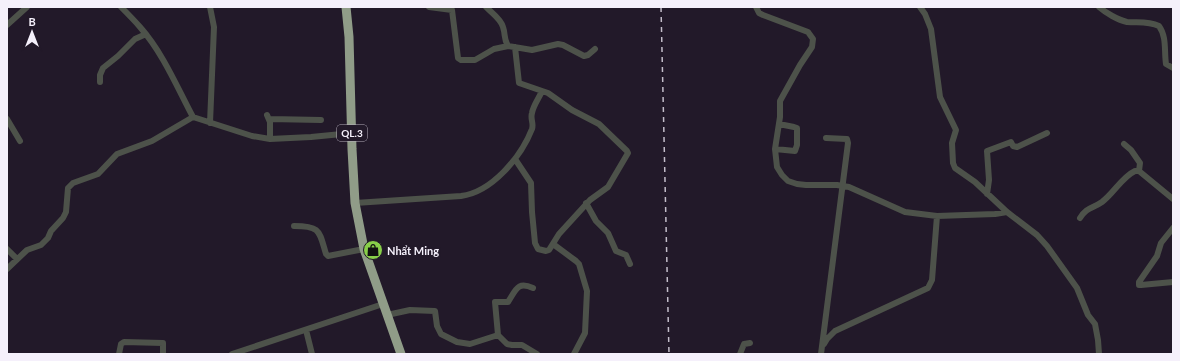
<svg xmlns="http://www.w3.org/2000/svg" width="1180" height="361" font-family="Lato,sans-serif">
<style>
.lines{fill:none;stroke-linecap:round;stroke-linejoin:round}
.minor{stroke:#4d524a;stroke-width:6}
.highway{stroke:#909c88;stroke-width:9}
.rail{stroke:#c3bdca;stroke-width:1.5;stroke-dasharray:5 5;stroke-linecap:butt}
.labels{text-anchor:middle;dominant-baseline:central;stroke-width:4;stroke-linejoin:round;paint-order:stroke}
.shield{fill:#221929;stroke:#b6b0bc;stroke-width:1}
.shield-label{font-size:10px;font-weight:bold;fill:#f5f0fb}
.poi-label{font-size:11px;font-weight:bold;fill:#f5f0fb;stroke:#221929;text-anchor:start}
</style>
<rect width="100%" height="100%" fill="#221929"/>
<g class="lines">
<path class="minor" d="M121,7C127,13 134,20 140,27C163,53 177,87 193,117L252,136L270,139L311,137L352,133
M429,7L452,10
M486,7C492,13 501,19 503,27C506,36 503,37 508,46
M756,7L759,13L763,15L808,32L813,39L812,47L800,65L780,101V117L775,149L777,167L782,175L788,181L797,184L806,185H837L849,187L905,212L937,216L995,214L1007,212
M920,7L925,14L931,29L940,97L956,130L952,143L953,163L955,168L975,182L1007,212L1037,235L1047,246L1077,288L1088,315L1095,324L1098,340L1099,354
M1099,7C1106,13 1118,20 1127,22C1138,23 1148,21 1159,26C1167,37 1164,51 1166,64L1173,68
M452,10L458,58L461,60H475L494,49L508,46L532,50L558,44L563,45L584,56L588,55L595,49
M7,25L27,7
M100,82V75L103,68L118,56L135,39L146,34
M267,115L270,122V139
M7,119L20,141
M270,119L321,120
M210,123L214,27L210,7
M1124,144L1131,150L1140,163L1139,171
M775,149L795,151L797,145V128L794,127L779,124
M515,159L531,183L532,212L535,243L538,249L546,251L549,250L559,234L590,200L608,187L628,153L627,151L599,124L572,110L548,93L519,83L515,47
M987,194L989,180L987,151L1011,142L1013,146L1017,147L1047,133
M355,203L461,196C492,192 521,157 532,129C534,123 530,119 532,113C533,106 539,98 542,91
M586,203L596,221L608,233L616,251L626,255L630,264
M1080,218C1087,207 1092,209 1102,202C1114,193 1122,177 1135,171H1139L1173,199
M294,226C321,226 319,231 326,254L328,256L364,249
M1173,228L1161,243L1157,256L1139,282V285H1141L1173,282
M553,244L576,261L579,264L587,291L585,333L574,354
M7,249L17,259
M7,269L27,250L41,245L48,238L51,231L63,218L66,212L68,188L73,183L98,174L117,154L152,141L193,117
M387,315L410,310L435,311L437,326L441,334L457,342L470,344L498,335L507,344L512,345H522L537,354
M306,330L312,354
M498,335L495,302H508C516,290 517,281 533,288
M824,344L827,339L835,331L928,288L932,280L937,216
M119,354L121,344L124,342L163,343V354
M232,354L383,304
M740,354L744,344L750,343
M821,354L848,143L847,139L826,138"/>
<path class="highway" d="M346,7L349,37L352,149L355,203L364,249L401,354"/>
<path class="rail" d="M661,7L669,354"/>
</g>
<defs>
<symbol id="shop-disc" viewBox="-11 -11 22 22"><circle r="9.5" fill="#88cf49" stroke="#221929"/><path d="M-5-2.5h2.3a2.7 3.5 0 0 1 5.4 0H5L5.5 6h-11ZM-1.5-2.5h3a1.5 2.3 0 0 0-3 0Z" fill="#111"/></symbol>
</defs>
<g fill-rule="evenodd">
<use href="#shop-disc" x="362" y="239" width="22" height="22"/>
</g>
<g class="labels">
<rect class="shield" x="337" y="125" width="30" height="16" rx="3"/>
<g class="shield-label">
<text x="352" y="133">QL.3</text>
</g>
<g class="poi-label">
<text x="387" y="250">Nhẩt Ming</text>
</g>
</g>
<rect width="1180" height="361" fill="none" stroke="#f5f0fb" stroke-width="16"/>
<g transform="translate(32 32)" stroke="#221929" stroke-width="3" paint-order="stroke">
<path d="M0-3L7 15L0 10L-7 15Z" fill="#f5f0fb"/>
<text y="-6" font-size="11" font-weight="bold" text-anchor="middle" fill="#f5f0fb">B</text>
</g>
</svg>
